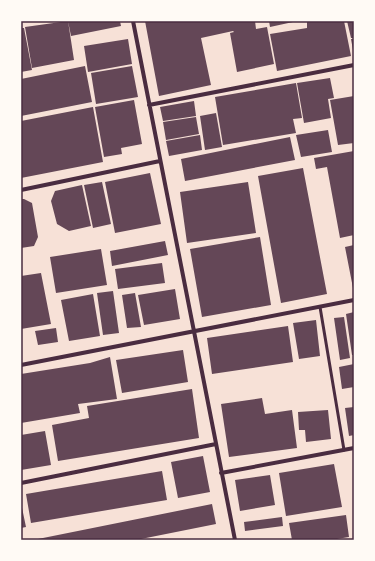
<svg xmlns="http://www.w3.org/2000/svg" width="375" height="561" font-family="Merriweather,serif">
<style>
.building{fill:#644757}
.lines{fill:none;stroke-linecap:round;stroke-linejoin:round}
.service{stroke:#4a2c40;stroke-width:3}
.minor{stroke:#4a2c40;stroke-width:4}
.neatline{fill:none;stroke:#4a2c40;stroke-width:1.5}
</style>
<rect width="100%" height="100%" fill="#f7e1d7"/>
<path class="building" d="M68,21H120L121,26L71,36Z
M68,21L74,60L32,68L25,27Z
M145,21H255L256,29L267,27L274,64L237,72L230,33L234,32L233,31L201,38L211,85L159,96Z
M269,21H293V22L270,27Z
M307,21H344L351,56L277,71L270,34L307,28Z
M347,21H354V38H351Z
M21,28H24L32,70L21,72Z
M128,39L132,64L88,72L84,46Z
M351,39H354V50H353Z
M85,66L92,102L21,116V79Z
M132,66L138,97L96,104L91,73Z
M330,78L334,98L328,99L331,118L304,123L297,83Z
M296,83L302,118L293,119L296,133L223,145L215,97Z
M354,96V143L338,145L330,100Z
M134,100L142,144L121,148L122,154L104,157L95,107Z
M194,101L196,116L163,121L160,107Z
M93,107L103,162L21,178V121Z
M216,113L222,147L205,150L200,116Z
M196,117L199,134L166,140L163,122Z
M328,130L332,152L301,157L296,135Z
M200,135L202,150L169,156L166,141Z
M290,137L295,160L185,181L181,159Z
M354,151V235L340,238L327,167L316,169L314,158Z
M303,168L327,294L281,303L258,176Z
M150,173L161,224L115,233L105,182Z
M102,182L111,224L93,228L84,185Z
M248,182L256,233L187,243L180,192Z
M82,185L91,226L69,231L57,224L51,201L55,191Z
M21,199H24L32,203L38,237L34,246L21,248Z
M260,237L271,305L202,317L190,249Z
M165,241L168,255L112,266L110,251Z
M354,245V288H353L345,247Z
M101,249L107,285L56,293L50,257Z
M162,263L165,283L118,289L115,269Z
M41,273L51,324L21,329V276Z
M175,289L180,319L144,325L138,295Z
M113,291L119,333L103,335L97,293Z
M135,293L141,327L127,328L122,295Z
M93,294L100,336L69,341L61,300Z
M354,312V355H352L346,314Z
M344,317L350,358L340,360L334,318Z
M316,320L320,356L299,359L293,323Z
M288,326L293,362L212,374L207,338Z
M56,328L58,342L38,345L35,331Z
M183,350L188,382L122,393L116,360Z
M110,357L117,399L78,404L80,413L21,423V374L90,363Z
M354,364V387L342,389L339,367Z
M192,389L199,438L58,461L52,425L89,418L87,406Z
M262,398L265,414L292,410L297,448L229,457L221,404Z
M354,407V435L349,436L345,408Z
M328,410L331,439L306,442L305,430H299L298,412Z
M45,431L51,465L21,470V435Z
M203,456L210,492L178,498L171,462Z
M334,464L342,507L286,516L279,473Z
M162,471L167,500L31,523L26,494Z
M270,475L275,505L240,511L235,480Z
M21,503L26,527L21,528Z
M212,504L216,524L136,540H33Z
M346,515L349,537L331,540H292L289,523Z
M282,517L283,526L245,531L244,522Z"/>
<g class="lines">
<path class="service" d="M320,307L344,450"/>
<path class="minor" d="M133,21L235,540
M149,105L354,65
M21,190L160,161
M21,365L354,300
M221,473L354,448
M21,483L216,444"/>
</g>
<rect width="375" height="561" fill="none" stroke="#fffaf5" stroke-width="44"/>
<rect x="22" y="22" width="331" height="517" class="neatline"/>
</svg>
